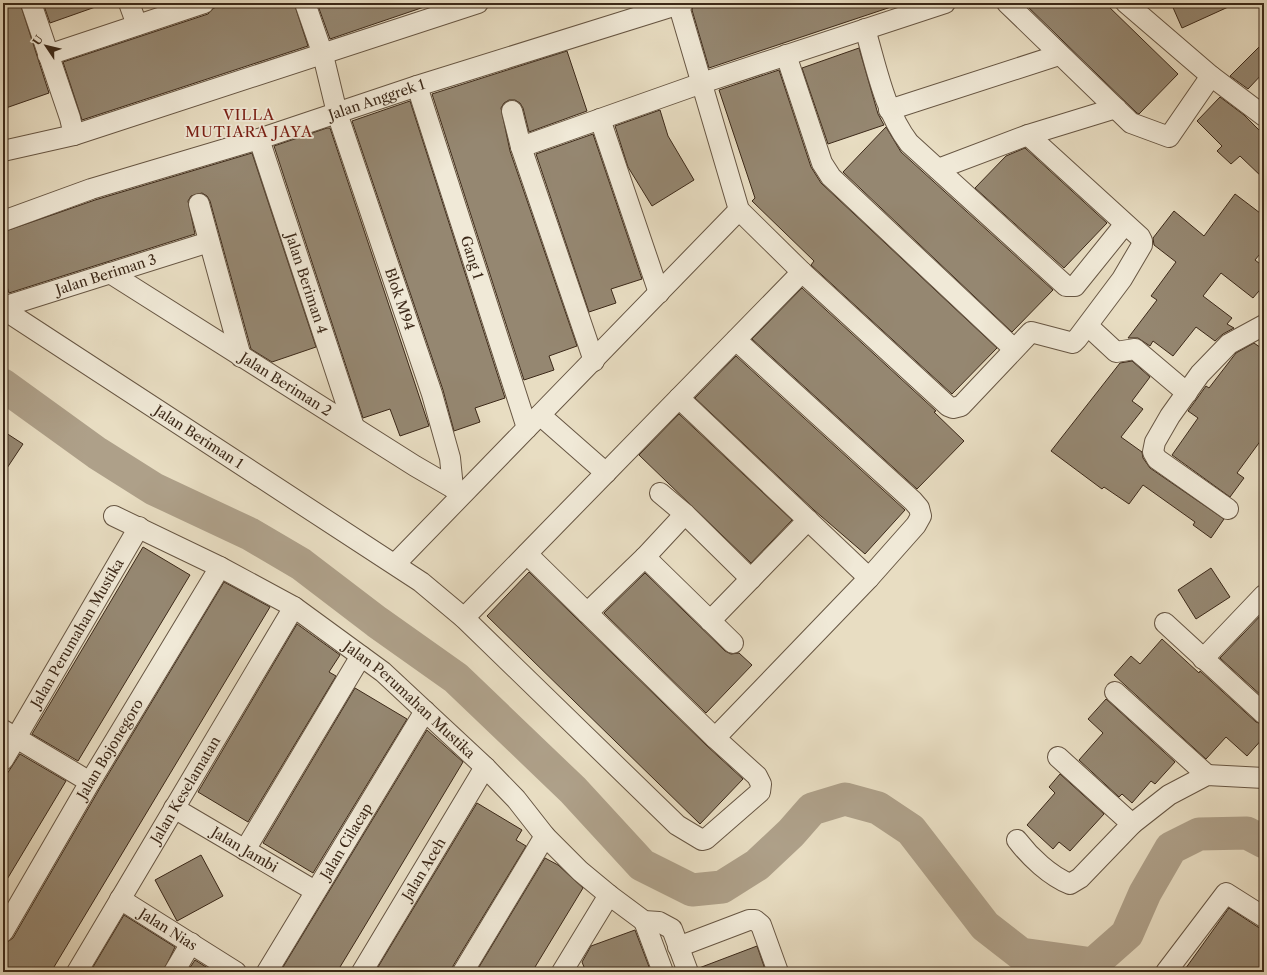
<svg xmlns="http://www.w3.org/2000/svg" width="1267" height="975" font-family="'Libre Caslon Text',serif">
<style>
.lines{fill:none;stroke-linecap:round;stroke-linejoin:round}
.river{stroke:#aea089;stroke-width:33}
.building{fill:#958771;stroke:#3c2919}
.minor-casing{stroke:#675643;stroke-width:22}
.minor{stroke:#f0e9d7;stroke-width:20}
.labels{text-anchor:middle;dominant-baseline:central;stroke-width:3.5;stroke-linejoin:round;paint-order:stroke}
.street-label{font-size:14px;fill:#3c2919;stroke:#f0e9d7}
.neighbourhood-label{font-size:15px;letter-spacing:1px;fill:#7a1f14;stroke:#f0e9d7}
</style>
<rect width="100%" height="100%" fill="#e8ddc2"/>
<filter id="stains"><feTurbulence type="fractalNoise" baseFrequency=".005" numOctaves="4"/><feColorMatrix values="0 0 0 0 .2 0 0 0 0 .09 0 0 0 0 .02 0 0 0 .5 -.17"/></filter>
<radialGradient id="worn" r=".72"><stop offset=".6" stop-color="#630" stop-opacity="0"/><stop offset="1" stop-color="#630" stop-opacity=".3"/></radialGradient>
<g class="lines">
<path class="river" d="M3,385L97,453L154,489L250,534L301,564L377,622L456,678L573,790L642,865L692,890L722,887L757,865L791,833L812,809L845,799L878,808L911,830L985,926L1021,954L1093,964L1127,934L1145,893L1171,848L1199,834L1247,833L1264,842"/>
</g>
<path class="building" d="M3,3H20L49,93L3,109Z
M43,3H100L101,5L50,23Z
M228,3H294L308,46L82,120L63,62L208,14L214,8Z
M317,3H430V5L330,39Z
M694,3H896L897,5L709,68L692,10Z
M1024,3H1105L1178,74L1139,114L1137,113Z
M1171,3H1237L1182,28Z
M1264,42V72L1248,89L1230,76Z
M859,48L878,114L884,125L828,144L802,68Z
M567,51L587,111L529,132L523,108L520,103L515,100H509L504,103L501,108L510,151L577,346L549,356L554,370L524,380L432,94Z
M779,70L811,167L821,183L997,348L952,394L811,265L814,261L752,201L755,198L719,90Z
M1220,97L1244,115L1264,135V179L1240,156L1231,164L1217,151L1222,146L1197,121Z
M410,101L505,398L475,408L480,422L454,431L443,390L352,121Z
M660,110L668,136L694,180L652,206L628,167L615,126Z
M886,127L901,152L1053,290L1012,332L843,172Z
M327,128H330L429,426L400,436L390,409L363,418L274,146Z
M593,134L642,279L611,289L616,303L589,312L536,154Z
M1025,148L1107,223L1064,268L975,188L1006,156Z
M252,153L316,347L272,362L251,349L210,201L207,196L202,193L191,196L188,201L195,234L9,293L3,274V232L95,200Z
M1235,194L1264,216V249L1255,260L1264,267V285L1253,298L1221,273L1203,296L1232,318L1227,324L1234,328L1223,334L1215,341L1196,327L1173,356L1153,341L1150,346L1138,338H1128L1157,300L1151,296L1176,262L1154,245L1153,238L1174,211L1204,236Z
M802,288L936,411L934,412L964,441L917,489L752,339Z
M1254,343L1264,350V436L1237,473L1244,478L1230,497L1172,455L1198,418L1188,411L1206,386L1209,388L1236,353Z
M736,356L905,510L865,554L814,510L695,398Z
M1132,361L1150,377L1132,401L1143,409L1121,437L1142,452L1143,458L1150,468L1224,519L1211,538L1193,525L1195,522L1143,485L1129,504L1104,487L1102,489L1051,451L1120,363Z
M679,414L792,520L751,563L639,455Z
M3,431L23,444L3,474Z
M143,547L190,575L78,761L32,734Z
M1211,568L1230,597L1196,619L1178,590Z
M529,572L707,746L743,779L700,824L487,616Z
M645,573L725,651L731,654L739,653L752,665L706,713L604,613Z
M224,582L270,607L51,972H3V945L13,938L100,788Z
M1264,612V698L1220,658Z
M297,624L340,655L329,672L336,676L248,822L198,792Z
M1162,639L1199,673L1200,671L1256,722L1264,725V737L1247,756L1226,737L1206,759L1114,675L1131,656L1140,664Z
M355,688L407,719L313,873L263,843Z
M1106,699L1175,762L1155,784L1151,781L1132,803L1122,794L1119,797L1079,760L1103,733L1088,719Z
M427,730L463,762L357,939L337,972H280Z
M20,754L66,781L3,886V780Z
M1060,774L1104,814L1070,851L1059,842L1053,849L1027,825L1055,793L1049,787Z
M477,803L522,830L516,840L526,846L453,966L452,972H375Z
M201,855L223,896L177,921L155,880Z
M545,858L558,865L583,888L532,972H476Z
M1229,908L1264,931V972H1183Z
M124,915L175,947L163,972H90Z
M635,930L651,972H586L582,962L591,946Z
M757,946L766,972H699V968Z
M195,960L214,972H187Z"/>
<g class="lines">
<defs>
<g id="minor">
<path d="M31,3L70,118L74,135"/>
<path d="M129,3L137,25"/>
<path id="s1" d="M305,3L323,55L337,113L432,394L450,458L453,488"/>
<path d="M678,3L739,210L802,272L948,406L953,408L961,406L1031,332L1073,343L1077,339L1122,279L1142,245V241L1140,237L1028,135"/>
<path d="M1007,3L1131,123L1169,137L1211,76"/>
<path d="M1126,3L1211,76L1264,116"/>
<path d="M865,29C877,69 884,110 909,143L1066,286H1075L1125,224"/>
<path d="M48,55L204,3"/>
<path d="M786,55L822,163L831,177L1014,349"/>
<path id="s2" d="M417,86L527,428"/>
<path d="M889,110L1059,55"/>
<path d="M512,111L521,147L594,361"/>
<path d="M600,119L659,293"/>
<path id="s3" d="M259,139L354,427"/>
<path d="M521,147L702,83L945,3"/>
<path d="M3,151L74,135L478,3"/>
<path d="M938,169L1028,135L1116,108"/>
<path d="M199,204L241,357"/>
<path id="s4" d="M3,221L91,189L259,139L417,86L683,3"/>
<path id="s5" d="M110,273L415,466L453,488L460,494"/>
<path id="s6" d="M3,307L209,242"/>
<path id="s7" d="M3,309L421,582L464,618L677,825L702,840L706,839L760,792L761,784L757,776L715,738L527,554"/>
<path d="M1088,326L1116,352L1135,349L1187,393"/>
<path d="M679,398L869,578"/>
<path d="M540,415L606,473"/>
<path d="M660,493L685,514L751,579"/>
<path d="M1228,509L1157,459L1153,452L1155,442L1170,416L1200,374L1229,344L1264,325"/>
<path id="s8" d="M114,516L220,567L294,607L383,672L485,767L516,799L545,836L580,871L609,895L644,921L659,922L672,929L688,972"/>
<path d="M645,557L733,643"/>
<path d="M395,564L739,210"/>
<path d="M587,613L645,557L685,514"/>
<path d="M464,618L802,272"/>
<path d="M710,621L808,520"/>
<path d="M1165,623L1264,714"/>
<path d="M1203,659L1264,595"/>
<path d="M1115,692L1207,775"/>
<path d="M3,730L90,782"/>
<path d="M715,738L869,578L916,525L921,516L919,508L913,501L736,340"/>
<path d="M1058,757L1132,824"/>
<path id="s9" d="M3,760L139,527"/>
<path id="s10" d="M174,808L315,891"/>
<path d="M1017,840C1030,857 1050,876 1070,884L1080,878L1132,824L1169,795L1207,775L1264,778"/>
<path d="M245,850L361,656"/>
<path id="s11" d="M120,899L236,972"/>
<path d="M644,921L663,972"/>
<path id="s12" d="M3,932L90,782L220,567"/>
<path d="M678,947L749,920H755L761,925L778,972"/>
<path id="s13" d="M77,972L294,607"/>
<path d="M174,972L191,943"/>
<path id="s14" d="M267,972L425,711"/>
<path id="s15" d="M362,972L485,767"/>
<path d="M463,972L545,836"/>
<path d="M562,972L609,895"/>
<path d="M1166,972L1226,893L1264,917"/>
</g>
</defs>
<use href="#minor" class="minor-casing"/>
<use href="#minor" class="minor"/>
</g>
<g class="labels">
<g class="street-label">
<text stroke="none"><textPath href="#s4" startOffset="393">Jalan Anggrek 1</textPath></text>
<text stroke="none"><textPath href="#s2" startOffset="180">Gang 1</textPath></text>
<text stroke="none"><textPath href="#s6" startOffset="108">Jalan Beriman 3</textPath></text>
<text stroke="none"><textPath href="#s3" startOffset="152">Jalan Beriman 4</textPath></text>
<text stroke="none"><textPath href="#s1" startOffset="311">Blok M94</textPath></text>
<text stroke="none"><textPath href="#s5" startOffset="208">Jalan Beriman 2</textPath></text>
<text stroke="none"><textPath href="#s7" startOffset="234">Jalan Beriman 1</textPath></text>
<text stroke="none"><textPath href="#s9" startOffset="147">Jalan Perumahan Mustika</textPath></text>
<text stroke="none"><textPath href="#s8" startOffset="350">Jalan Perumahan Mustika</textPath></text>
<text stroke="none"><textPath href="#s12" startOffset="212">Jalan Bojonegoro</textPath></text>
<text stroke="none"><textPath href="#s13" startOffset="212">Jalan Keselamatan</textPath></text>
<text stroke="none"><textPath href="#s14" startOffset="153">Jalan Cilacap</textPath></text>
<text stroke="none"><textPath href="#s10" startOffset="82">Jalan Jambi</textPath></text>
<text stroke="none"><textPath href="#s15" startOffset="120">Jalan Aceh</textPath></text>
<text stroke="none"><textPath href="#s11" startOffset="57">Jalan Nias</textPath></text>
</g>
<g class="neighbourhood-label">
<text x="249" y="114">VILLA<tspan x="249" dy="17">MUTIARA JAYA</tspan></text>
</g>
</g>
<rect width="1267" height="975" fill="none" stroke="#e8ddc2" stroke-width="16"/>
<rect x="4" y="4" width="1259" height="967" fill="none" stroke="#3c2919" stroke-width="2"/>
<rect x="8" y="8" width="1251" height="959" fill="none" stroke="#3c2919"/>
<g transform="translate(46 46) rotate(305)" stroke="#f0e9d7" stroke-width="3" paint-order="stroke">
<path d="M0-3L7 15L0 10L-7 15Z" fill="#3c2919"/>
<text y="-6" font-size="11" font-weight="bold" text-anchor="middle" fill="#3c2919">U</text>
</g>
<rect width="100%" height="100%" filter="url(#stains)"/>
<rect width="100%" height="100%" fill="url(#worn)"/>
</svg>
